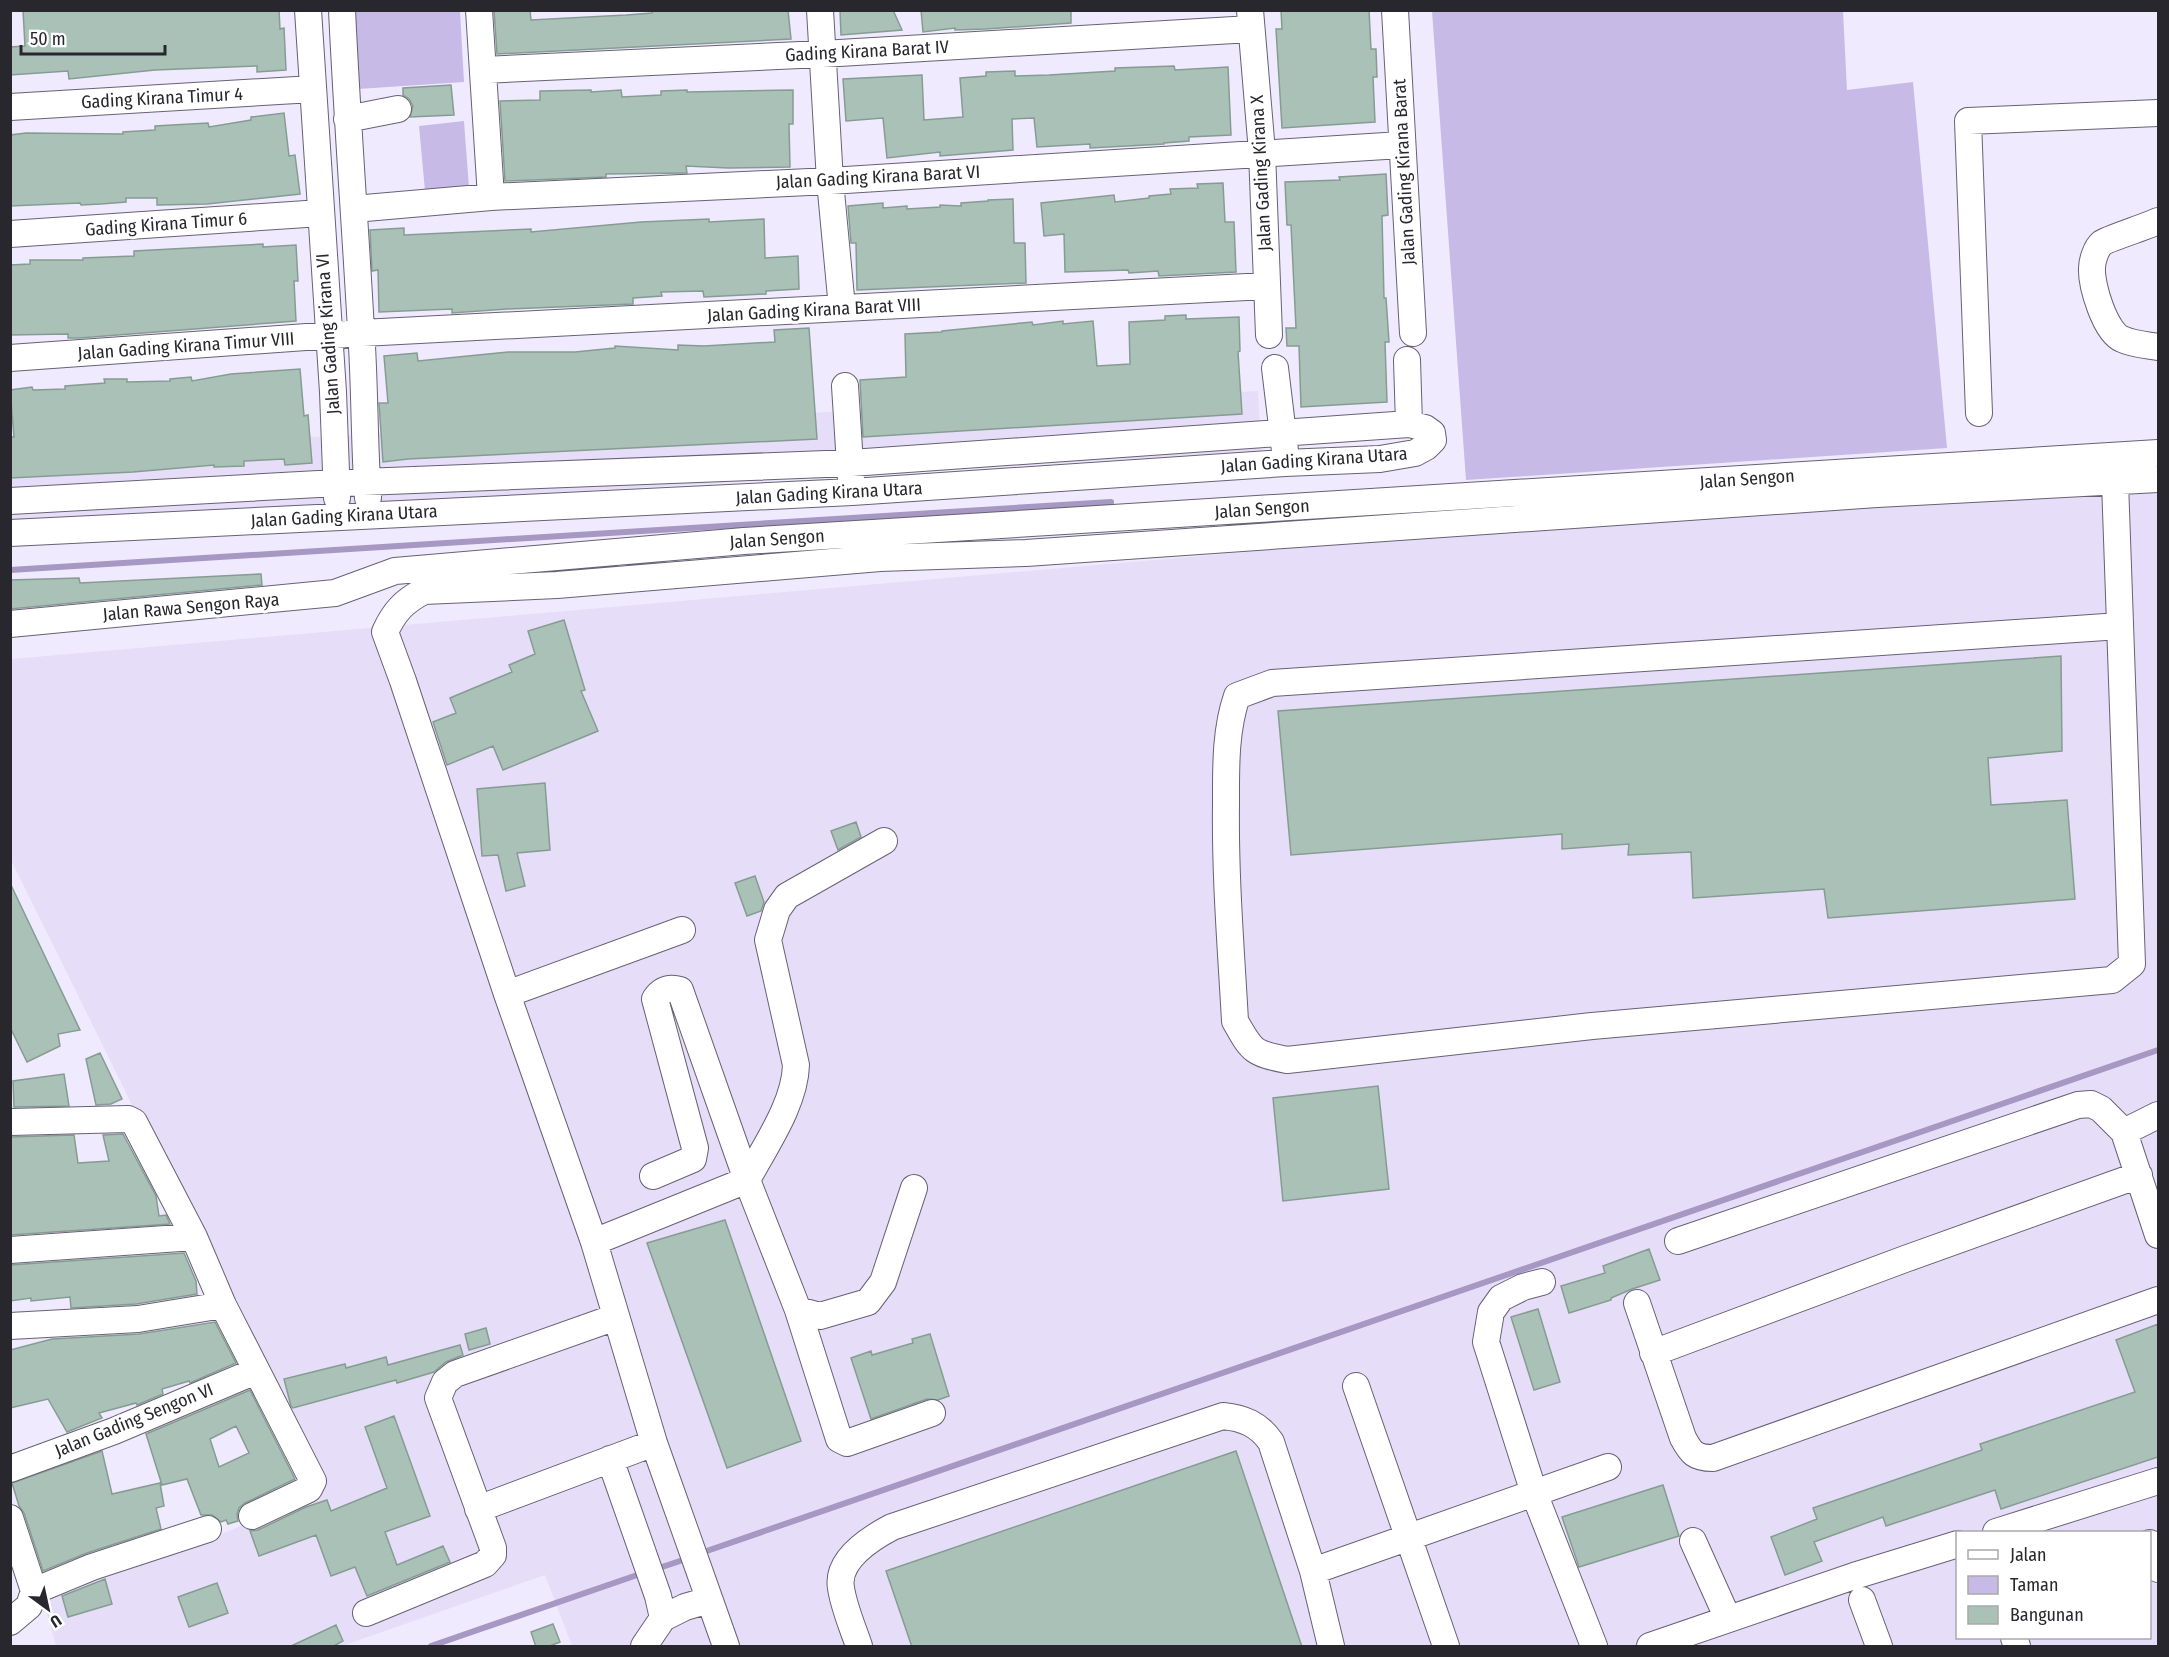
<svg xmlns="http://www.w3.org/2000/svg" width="2169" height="1657" font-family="'Fira Sans Condensed',sans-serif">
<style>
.built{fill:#e6def9;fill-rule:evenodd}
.green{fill:#c8bae6}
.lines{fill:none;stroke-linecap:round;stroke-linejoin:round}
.stream{stroke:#a697c3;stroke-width:6}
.building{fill:#aac1b8;stroke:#869c93;stroke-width:1.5;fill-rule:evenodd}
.minor-casing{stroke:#676173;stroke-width:28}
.minor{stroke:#fff;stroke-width:26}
.labels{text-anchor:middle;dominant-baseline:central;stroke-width:6;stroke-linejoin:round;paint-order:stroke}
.street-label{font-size:18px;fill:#29272e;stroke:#fff}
</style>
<rect width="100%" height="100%" fill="#f0eafe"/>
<path class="built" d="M1258,391L1261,451L11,525V452Z
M2158,473V1646H572L545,1575L342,1646H56L43,1600L234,1529L321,1487L11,860V659ZM1958,1532H2150V1638H1958Z"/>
<path class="green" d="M354,11H460L464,82L358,89Z
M1432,11H1843L1847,90L1913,82L1947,448L1466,480Z
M464,121L469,188L425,191L419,126Z"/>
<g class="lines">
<path class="stream" d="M10,570L1111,502
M698,1554L2158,1050
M656,1569L689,1558
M431,1646L643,1573"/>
</g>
<path class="building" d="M23,10H279L280,29L284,28L286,70L257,72V66L155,70L69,79L68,71L10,75V47L25,46Z
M494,10H530L531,20L626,15L652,13V10H788L791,39L497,54Z
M840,10H893L902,30L841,35Z
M921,10H1071V23L986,29L955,30V28L923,32Z
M1281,10H1369L1371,49H1376L1377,77H1373L1375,122L1282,128L1276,29H1282Z
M1174,66L1175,70L1228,67L1231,135L1189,137V141L1164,143V144L1090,148V144L1037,147L1034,118L1012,119L1013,150L940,156V152L887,158L883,118L846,121L843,79L922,75L924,120L963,117L960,78L986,76V72L1015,71V76L1049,75L1115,71V68Z
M451,85L454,115L410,117L413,106L409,99L403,95V88Z
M591,90V92L621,90L622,97L661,95V91L687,90V92L793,90V124H789L790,167L728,168L686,166L687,173H685L606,174V177L505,181L500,101L540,100V91Z
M284,113L289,156L295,155L300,194L207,204L157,205V198H126V202L101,204L81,205L80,203L10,206V135L26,133L123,134V132L155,130V126L208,123L209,127L251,120V117Z
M1386,174L1388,215L1382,216L1384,298H1386L1389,342H1385L1387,402L1301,407L1299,346H1287L1286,328H1296L1291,225H1287L1285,182L1340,180L1339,177Z
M1223,183L1225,222H1234L1236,272L1159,276L1158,271L1129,273L1128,270L1065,272L1064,234L1044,236L1041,203L1114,195L1115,202L1149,198V196L1171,194L1170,189L1198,188L1197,184Z
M1013,199L1014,243H1025L1026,283L857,290L856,243H851L848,206L883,203V208L907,206V209L940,207V205L961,206V203L988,201V200Z
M709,219V222L764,219L765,258L798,256L799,289L766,291V294L704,297L703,291L661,292L662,296L633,298V304L507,309L452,313V309L379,312L378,270L372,271L370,230L404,228V235L531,229V232L641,222Z
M263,244V247L296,245L298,281H294L296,321L79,338H68V334L10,335V265L30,264V260H83V258L134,256V251Z
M1186,315V319L1239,317L1240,351L1238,352L1242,414L863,437L860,380L906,377L905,334L942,332V331L1032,322L1033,325L1063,321V324L1093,321L1097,366L1130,364L1129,322L1165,320V316Z
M809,328L817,439L408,459L383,462L379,403H388L384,356L417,353L418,361L508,352H575L615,348V346L678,350V345L704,346L775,342L774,330Z
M300,369L304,416L308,415L312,463L285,465L284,459L244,461V466L214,467V465L133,472L10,478V437H14L10,390L32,387L33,390L65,389V386L105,383L104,379H127V382L170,381V379L191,377L192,381L231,374Z
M261,574L262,585L10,609V580L79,578L80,583Z
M564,620L585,690L581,691L598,731L503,770L493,746L447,765L433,722L456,713L450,698L512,672L509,665L535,654L528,631Z
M2061,656L2062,751L1988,758L1991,805L2067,800L2075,899L1828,918L1824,889L1693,898L1691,852L1628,855L1629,844L1562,849V834L1291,855L1278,711Z
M545,783L550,850L517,853L525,886L506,891L498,855L482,856L477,789Z
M856,822L861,837L838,850L831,831Z
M755,876L764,902L761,911L747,916L735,883Z
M10,883L80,1030L58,1034L60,1046L27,1062L10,1027Z
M100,1053L122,1099L111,1104L96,1105L86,1059Z
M64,1074L69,1106L14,1107L13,1081Z
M1378,1086L1389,1189L1283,1201L1273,1098Z
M123,1134L156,1196L159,1216L166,1215L170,1224L10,1235V1137L74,1135L78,1163L109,1161L103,1135Z
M725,1220L801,1441L727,1468L647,1243Z
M1649,1249L1660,1280L1632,1289L1611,1298V1300L1569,1313L1561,1286L1605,1273L1603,1266Z
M184,1253L196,1281L197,1294L136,1304L71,1308L70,1297L31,1301V1298L10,1301V1265Z
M1538,1309L1560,1382L1534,1390L1511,1317Z
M215,1322L236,1363L190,1383L189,1381L162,1389L163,1394L137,1405L136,1403L99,1413L102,1418L67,1432L48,1399L10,1408V1350L52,1339L139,1334Z
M2158,1324V1457L2001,1509L1995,1490L1886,1526L1883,1517L1814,1542L1822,1561L1785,1575L1771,1537L1817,1519L1813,1508L1982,1450L1980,1444L2135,1392L2116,1340Z
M486,1328L490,1344L469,1350L465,1334Z
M930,1334L949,1396L938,1400L927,1399L871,1419L851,1358L871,1351L872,1355L913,1343L912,1339Z
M460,1345L463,1355L446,1362L434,1372L397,1383L396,1380L293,1408L291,1406L284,1379L345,1364L346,1368L386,1357L388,1365Z
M250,1390L295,1479L245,1503L239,1508L237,1514L238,1521L228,1524L226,1520L221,1522L212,1515H201L187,1479L162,1485L146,1434ZM236,1426L249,1453L219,1467L210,1439Z
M394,1416L430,1516L385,1532L397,1565L443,1546L450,1562L367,1596L355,1567L331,1576L316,1535L259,1556L250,1531L258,1530L306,1507L327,1500L331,1511L387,1488L365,1427Z
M102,1451L112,1494L160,1483L164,1506L156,1508L161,1529L87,1553L43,1571L24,1513L19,1506L12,1483Z
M1236,1451L1302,1647H912L886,1571Z
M1663,1485L1679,1536L1579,1567L1562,1517Z
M105,1579L112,1604L68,1617L62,1596Z
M217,1583L228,1613L189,1627L178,1597Z
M553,1624L560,1642L547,1647H536L531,1632Z
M336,1625L343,1641L332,1647H289Z"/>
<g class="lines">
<defs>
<path id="minor" d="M308,10L333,392L337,498
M342,10C347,117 355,223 361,330C365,386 364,442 368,498
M479,10L491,197
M820,10L830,181L842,308
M1250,10L1262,152L1269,335
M1395,10L1413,333
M483,70L822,54L1251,29
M10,107L313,89
M347,119L398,109
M354,209L491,197L830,181L1401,145
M2158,221C2148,226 2107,239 2102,243C2096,248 2092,261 2092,268C2091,285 2105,332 2122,339C2132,344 2147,345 2158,347
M10,234L321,213
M10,358L362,333L1266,286
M1407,360L1409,424
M1275,368L1285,451
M845,386L851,480
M1979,413L1968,121L2158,113
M2115,482L2132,964L2112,980L1592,1026L1287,1060C1252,1053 1252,1051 1235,1021C1231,949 1225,877 1226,805C1226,768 1225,731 1237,696L1272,683L2120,626
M10,501L337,483L851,463L1409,424L1425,428L1432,433L1433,440L1426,447L1415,453L1380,459L1285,463L852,492L10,533
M10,624L335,593L395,571L744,541L2158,453
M507,994L682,930
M10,1122L128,1119L134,1122L194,1237L223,1305L313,1481L309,1489L252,1516
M2124,1132L2158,1115
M653,1176L693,1159L695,1148L655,999C662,989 669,987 680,990L747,1180C765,1146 795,1104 796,1065L768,940L777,910L787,896L884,841
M1678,1241L2078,1105L2091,1104L2101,1109L2124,1132L2158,1235
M594,1242L747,1180L798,1310L820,1316L868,1302L883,1282L914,1188
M10,1250L194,1237
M1542,1282L1523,1287L1501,1298L1491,1312L1486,1342L1534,1493L1594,1646
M1637,1303L1683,1438C1691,1453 1695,1458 1713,1458L2158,1300
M798,1310L839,1439L847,1443L932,1413
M10,1326L138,1319L223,1305
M1653,1353L1905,1259L2139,1175
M1356,1386L1446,1646
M610,1459L658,1596L663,1618
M10,1469L114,1431L256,1371
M478,1509L654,1443
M10,1518L34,1591L29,1606L10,1622
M1996,1532L2158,1481
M1693,1541L1728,1619
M2150,1543L2158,1569
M1313,1571L1608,1467
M34,1591L92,1567L208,1529
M1862,1600L1879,1646
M366,1613L485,1564L493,1555V1548L438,1398L445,1382L455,1374L616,1317
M2014,1638L2017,1646
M644,1646L663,1618L685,1607L709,1600
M726,1646L654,1443L594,1242L507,994L403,681L385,632C394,612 404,601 424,591L557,585L880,558L1026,553L1877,494L2158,479
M859,1646C853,1628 844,1608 841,1588C836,1560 871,1538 892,1527L1223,1416C1243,1418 1259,1424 1271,1442L1313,1571L1331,1646
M1650,1646L1854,1576L1958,1544"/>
</defs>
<use href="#minor" class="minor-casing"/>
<use href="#minor" class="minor"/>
</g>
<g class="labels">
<g class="street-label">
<text transform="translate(867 51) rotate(-3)">Gading Kirana Barat IV</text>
<text transform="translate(162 98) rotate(-3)">Gading Kirana Timur 4</text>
<text transform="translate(1404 172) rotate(-93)">Jalan Gading Kirana Barat</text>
<text transform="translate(1261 173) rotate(-93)">Jalan Gading Kirana X</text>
<text transform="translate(878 177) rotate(-3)">Jalan Gading Kirana Barat VI</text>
<text transform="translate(166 224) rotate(-4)">Gading Kirana Timur 6</text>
<text transform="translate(814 310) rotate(-3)">Jalan Gading Kirana Barat VIII</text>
<text transform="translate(328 334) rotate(-94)">Jalan Gading Kirana VI</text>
<text transform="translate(186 346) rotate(-4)">Jalan Gading Kirana Timur VIII</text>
<text transform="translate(1314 460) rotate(-4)">Jalan Gading Kirana Utara</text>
<text transform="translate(1747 479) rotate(-4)">Jalan Sengon</text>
<text transform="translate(829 493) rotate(-3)">Jalan Gading Kirana Utara</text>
<text transform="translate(1262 509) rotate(-4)">Jalan Sengon</text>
<text transform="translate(344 516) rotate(-3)">Jalan Gading Kirana Utara</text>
<text transform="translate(777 539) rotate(-4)">Jalan Sengon</text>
<text transform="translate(191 607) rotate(-5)">Jalan Rawa Sengon Raya</text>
<text transform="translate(134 1420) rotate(-22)">Jalan Gading Sengon VI</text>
</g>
</g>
<rect width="2169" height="1657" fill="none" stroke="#29272e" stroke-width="24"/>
<rect x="1956" y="1531" width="195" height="108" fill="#ffffff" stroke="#a9a9ab" stroke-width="1.5"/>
<rect x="1968" y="1550" width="30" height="9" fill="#ffffff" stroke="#a9a9ab" stroke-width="1.5"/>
<text x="2010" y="1561" font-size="18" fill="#29272e">Jalan</text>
<rect x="1968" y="1576" width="30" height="18" fill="#c8bae6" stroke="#a9a9ab" stroke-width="1.5"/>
<text x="2010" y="1591" font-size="18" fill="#29272e">Taman</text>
<rect x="1968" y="1606" width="30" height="18" fill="#aac1b8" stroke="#a9a9ab" stroke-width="1.5"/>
<text x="2010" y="1621" font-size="18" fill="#29272e">Bangunan</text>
<g transform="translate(48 1609) rotate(147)" stroke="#ffffff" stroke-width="4.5" paint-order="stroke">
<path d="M0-4.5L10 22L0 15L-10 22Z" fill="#29272e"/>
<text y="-9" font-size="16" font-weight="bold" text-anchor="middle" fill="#29272e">U</text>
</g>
<path d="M21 45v9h144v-9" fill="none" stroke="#29272e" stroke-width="3"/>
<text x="30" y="45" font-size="18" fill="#29272e" stroke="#ffffff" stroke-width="4.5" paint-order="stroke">50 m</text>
</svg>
